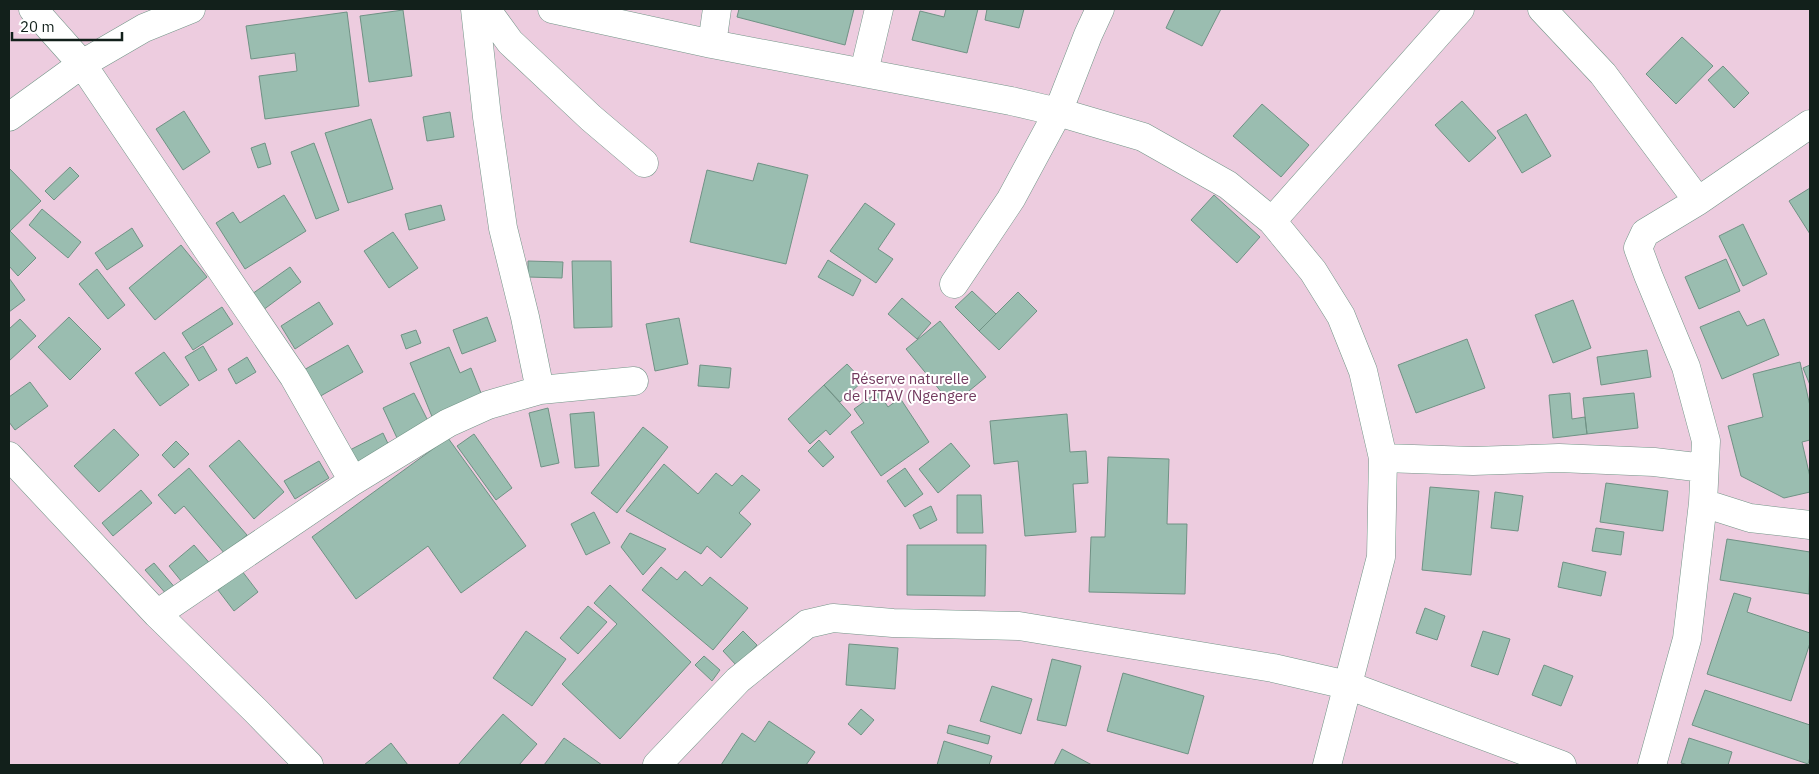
<svg xmlns="http://www.w3.org/2000/svg" width="1819" height="774" font-family="'IBM Plex Sans',sans-serif">
<style>
.green{fill:#edccdf}
.building{fill:#9abdb0;stroke:#709285}
.lines{fill:none;stroke-linecap:round;stroke-linejoin:round}
.street-casing{stroke:#739588;stroke-width:29}
.street{stroke:#fff;stroke-width:28}
.labels{text-anchor:middle;dominant-baseline:central;stroke-width:4;stroke-linejoin:round;paint-order:stroke}
.park-label{font-size:15px;fill:#733a5f;stroke:#fff}
</style>
<rect width="100%" height="100%" fill="#dafff0"/>
<path class="green" d="M9,9H1810V765H9Z"/>
<path class="building" d="M739,9H854L845,45L737,17Z
M946,9H978L967,53L912,40L920,11L944,17Z
M987,9H1024L1019,28L985,20Z
M1175,9H1221L1202,46L1166,28Z
M403,10L412,76L369,82L360,16Z
M347,12L359,106L265,119L259,76L297,71L295,53L251,59L246,26Z
M1682,37L1713,66L1676,104L1646,74Z
M1723,66L1749,93L1734,108L1708,80Z
M1462,101L1496,138L1469,162L1435,125Z
M1262,104L1309,145L1281,177L1233,136Z
M184,111L210,152L183,170L156,129Z
M450,112L454,137L427,141L423,117Z
M1526,114L1551,156L1522,173L1497,131Z
M371,119L393,189L348,203L325,133Z
M265,143L271,164L258,168L251,148Z
M314,143L339,210L316,219L291,152Z
M758,163L808,175L786,264L690,242L707,170L753,181Z
M70,167L79,176L54,200L45,191Z
M9,168L41,201L10,231L36,258L18,276L9,266Z
M1810,188V234L1789,201Z
M284,195L306,231L245,269L216,223L233,212L240,223Z
M1214,195L1260,237L1237,263L1191,220Z
M865,203L895,224L878,249L893,259L876,283L830,251Z
M441,205L445,220L409,230L405,214Z
M42,209L81,242L68,258L29,225Z
M1743,224L1767,274L1743,286L1719,236Z
M132,228L143,246L107,270L95,253Z
M393,232L418,268L389,288L364,251Z
M181,245L207,277L155,320L129,288Z
M1726,259L1740,291L1699,309L1685,277Z
M828,260L861,280L853,296L818,277Z
M528,261L563,262L562,278L528,277Z
M572,261H611L612,327L574,328Z
M290,267L301,282L263,310L252,294Z
M97,269L125,305L108,319L79,284Z
M9,278L25,300L9,312Z
M972,291L996,314L979,331L955,307Z
M1018,292L1037,311L999,350L979,331Z
M902,298L931,323L917,339L888,314Z
M1573,300L1591,348L1553,363L1535,315Z
M319,302L333,324L295,349L281,326Z
M222,307L233,324L193,350L182,333Z
M1739,311L1747,326L1764,319L1779,355L1722,379L1700,327Z
M69,317L101,349L70,380L38,347Z
M487,317L496,341L462,354L453,330Z
M679,318L688,364L655,371L646,324Z
M20,319L36,336L9,361V329Z
M940,321L986,377L952,405L906,349Z
M416,330L421,343L406,349L401,335Z
M1467,339L1485,388L1416,413L1398,365Z
M348,345L363,372L317,398L302,371Z
M203,346L217,370L199,381L185,357Z
M449,347L460,373L471,368L483,398L433,419L410,363Z
M1647,350L1651,377L1601,385L1597,357Z
M164,352L189,385L160,406L135,373Z
M247,357L256,372L236,384L228,369Z
M1800,362L1810,406V440L1802,442L1810,477V492L1784,498L1741,476L1728,426L1763,417L1753,374Z
M847,364L863,381L840,402L824,385Z
M700,365L731,368L729,388L698,386Z
M1810,365V385L1803,368Z
M30,382L48,406L15,430L9,422V397Z
M824,385L851,415L830,435L826,430L810,444L788,419Z
M878,392L888,407L900,398L929,442L881,476L851,432L864,423L854,409Z
M414,393L429,423L397,438L383,408Z
M1570,393L1572,419L1585,417L1587,434L1553,438L1549,395Z
M1634,393L1638,428L1587,434L1583,398Z
M548,408L559,463L541,467L529,413Z
M594,412L599,466L575,468L570,414Z
M1067,414L1070,452L1086,451L1088,483L1073,484L1076,532L1025,536L1018,461L994,464L990,421Z
M643,427L668,447L617,513L591,493Z
M114,429L139,455L99,492L74,466Z
M383,433L391,450L356,467L348,451Z
M474,434L512,488L496,500L457,446Z
M448,438L526,546L461,593L428,546L356,599L312,537Z
M239,440L284,492L254,519L209,466Z
M819,440L834,457L823,467L808,451Z
M176,441L189,454L174,468L162,455Z
M951,443L970,466L938,493L919,469Z
M1108,457L1169,459L1167,524H1187L1185,594L1089,592L1091,537H1105Z
M319,461L329,478L295,499L284,481Z
M664,464L698,494L716,473L732,486L742,475L760,490L739,513L751,524L721,558L707,546L701,554L626,511Z
M189,468L247,535L225,554L184,506L175,514L158,495Z
M905,468L923,494L905,507L887,481Z
M1606,483L1668,491L1663,531L1600,522Z
M1430,487L1479,491L1471,575L1422,570Z
M141,490L152,503L113,536L102,523Z
M1495,492L1523,496L1518,531L1491,528Z
M957,495H981L983,533H957Z
M931,506L937,520L920,529L913,515Z
M594,512L610,543L586,555L571,524Z
M1596,528L1624,532L1621,555L1592,551Z
M630,533L666,549L643,575L621,547Z
M1727,539L1810,552L1809,594L1720,580Z
M194,545L212,566L186,587L169,566Z
M907,545H986L985,596L907,595Z
M1563,562L1606,572L1601,596L1558,587Z
M154,563L177,590L168,596L145,570Z
M661,567L677,580L685,571L702,586L710,577L748,608L713,650L642,590Z
M242,571L258,592L234,611L218,590Z
M610,585L691,662L620,739L562,684L617,624L594,603Z
M1734,593L1751,598L1747,612L1810,633V643L1791,701L1707,674Z
M588,606L607,622L578,654L560,638Z
M1425,608L1445,616L1437,640L1416,633Z
M526,631L566,659L532,706L493,678Z
M743,631L757,645L737,666L723,651Z
M1483,631L1510,639L1498,675L1471,666Z
M849,644L898,648L895,689L846,685Z
M704,656L720,670L712,681L695,665Z
M1052,659L1081,666L1066,726L1037,720Z
M1544,665L1573,676L1561,706L1532,695Z
M1123,673L1204,696L1188,754L1107,731Z
M992,686L1032,699L1021,734L980,721Z
M1705,690L1810,725V757L1808,764L1692,725Z
M861,709L874,720L861,735L848,724Z
M503,714L537,744L519,765H458Z
M769,721L815,752L806,765H721L742,733L755,742Z
M949,725L990,736L988,744L947,733Z
M564,738L602,765H544Z
M1689,738L1732,752L1728,765H1688L1681,763Z
M944,741L992,756L989,765H937Z
M391,743L408,765H364Z
M1062,749L1092,765H1054Z"/>
<g class="lines">
<defs>
<path id="street" d="M33,9L82,64L205,246L294,377L353,481
M475,9L487,117L503,228L525,317L540,390
M486,9L510,42L591,118L644,163
M552,9L712,44L1011,101L1058,112L1143,137L1228,185L1272,221L1313,271L1341,316L1363,371L1383,458L1381,557L1327,765
M1542,9L1603,74L1698,201L1810,124
M712,44L717,9
M864,72L879,9
M9,117L82,64L144,28L191,9
M1272,221L1460,9
M954,284L1011,199L1058,112L1088,35L1100,9
M9,456L157,614L256,711L309,765
M1383,458L1473,461L1559,458L1654,462L1704,468
M1703,503L1750,518L1810,525
M157,614L353,481L448,423L488,405L540,390L634,381
M657,765L738,680L807,624L833,618L893,623L1019,626L1273,668L1347,685L1562,765
M1652,765L1687,639L1703,503L1706,441L1686,367L1648,275L1638,248L1645,233L1698,201"/>
</defs>
<use href="#street" class="street-casing"/>
<use href="#street" class="street"/>
</g>
<g class="labels">
<g class="park-label">
<text x="910" y="378">Réserve naturelle<tspan x="910" dy="17">de l'ITAV (Ngengere</tspan></text>
</g>
</g>
<rect width="1819" height="774" fill="none" stroke="#12201b" stroke-width="20"/>
<path d="M12 32v8h110v-8" fill="none" stroke="#12201b" stroke-width="2.5"/>
<text x="20" y="32" font-size="15" fill="#12201b" stroke="#ffffff" stroke-width="4" paint-order="stroke">20 m</text>
</svg>
